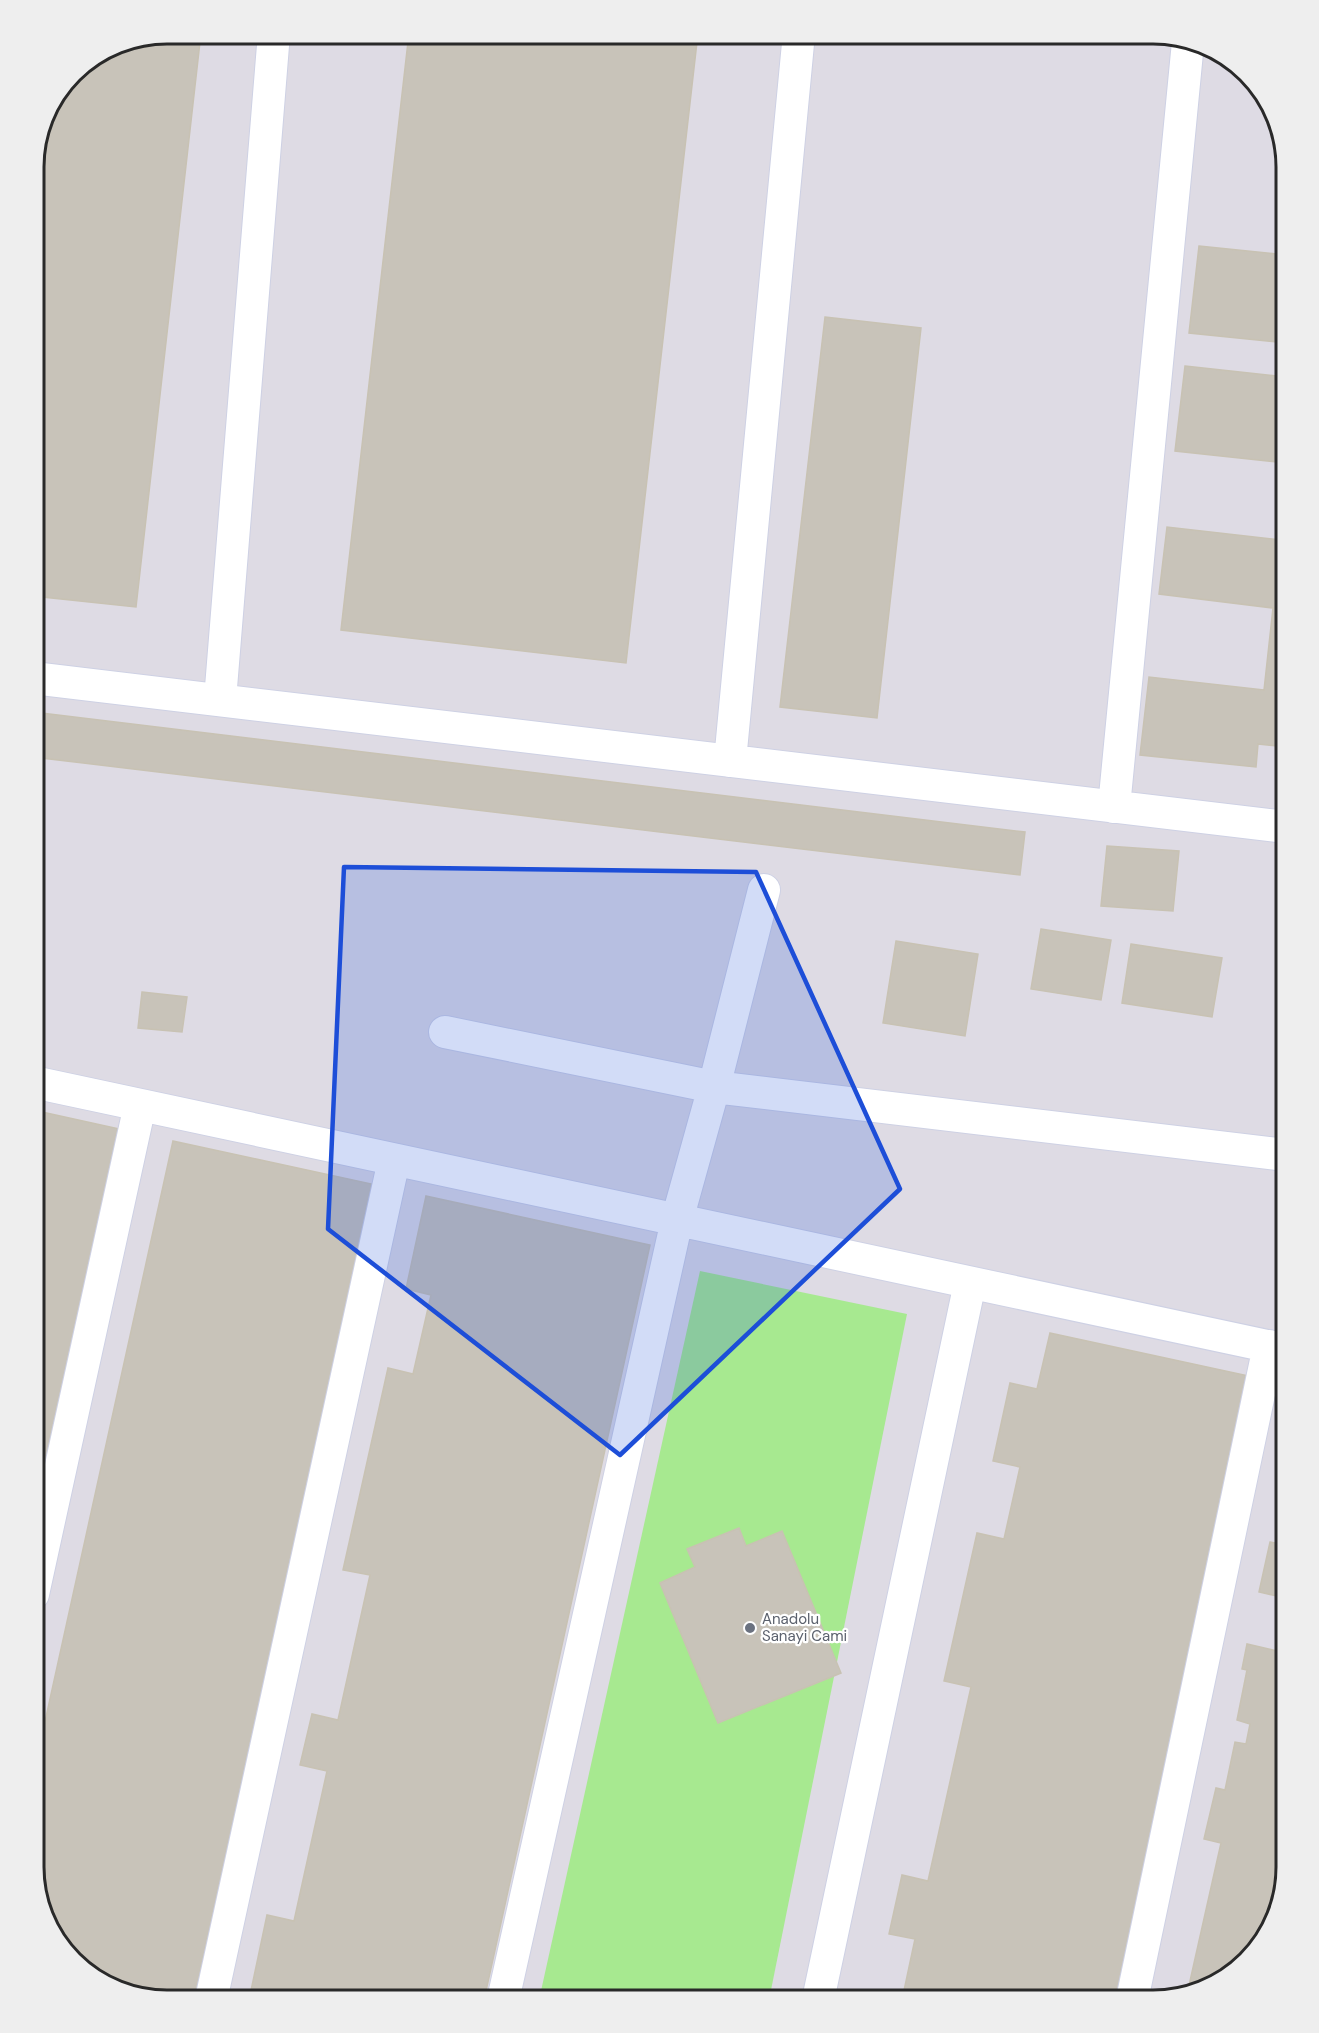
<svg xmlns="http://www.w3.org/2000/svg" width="1319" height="2033" font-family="'DM Sans',sans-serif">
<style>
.industrial{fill:#dedbe4}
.green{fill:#a7e990}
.building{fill:#c8c3b9;stroke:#c8c2b3;stroke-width:1.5}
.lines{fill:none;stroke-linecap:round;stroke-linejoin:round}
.minor-casing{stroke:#ced1e4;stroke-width:34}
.minor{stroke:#fff;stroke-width:32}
.marked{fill:#1d4ed8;fill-opacity:0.2;stroke:#1d4ed8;stroke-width:4.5;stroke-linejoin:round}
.worship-dot{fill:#6b7280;stroke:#fff;stroke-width:2}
.labels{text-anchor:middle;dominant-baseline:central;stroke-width:4.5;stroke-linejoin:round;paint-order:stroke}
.worship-label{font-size:15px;fill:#5b616d;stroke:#fff;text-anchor:start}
.rim{fill:none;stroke:#292929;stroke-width:3}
</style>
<rect width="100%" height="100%" fill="#ede6d9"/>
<path class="industrial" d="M167,33H1161L1226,55L1268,100L1286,167V1867L1268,1933L1219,1982L1153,2000H158L93,1978L51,1933L33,1866V158L72,72L116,43Z"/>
<path class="green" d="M700,1271L907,1314L769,2000H539Z"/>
<path class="building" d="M167,33H201L136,607L33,596V158L43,115L72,72L116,43Z
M409,33H698L626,663L341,630Z
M1199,246L1286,255V343L1189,333Z
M825,317L921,328L877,718L780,707Z
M1185,366L1286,377V463L1175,451Z
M1286,499V747L1258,744L1256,767L1140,755L1149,677L1264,690L1273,608L1159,594L1167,527L1281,540Z
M33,712L1025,832L1020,875L33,757Z
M1107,846L1179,851L1173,911L1101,906Z
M1041,929L1111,940L1101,1000L1031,989Z
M896,941L978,954L965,1036L883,1023Z
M1131,944L1222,958L1212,1017L1122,1003Z
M142,992L187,997L182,1032L138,1028Z
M33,1110L124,1130L33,1543Z
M173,1141L376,1185L196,2000H158L93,1978L51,1933L33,1866V1776Z
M426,1196L650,1245L484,2000H249L267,1915L294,1921L327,1771L300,1765L312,1714L338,1720L370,1575L343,1570L388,1368L413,1374L431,1295L406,1289Z
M1050,1333L1258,1378L1120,2000H902L915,1939L889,1934L902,1875L928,1881L971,1687L944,1681L977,1533L1004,1539L1020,1467L993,1461L1010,1383L1037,1389Z
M739,1528L746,1546L782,1531L841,1673L718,1723L660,1583L695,1567L687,1549Z
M1270,1542L1286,1545V1598L1259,1592Z
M1286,1610V1867L1268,1933L1219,1982L1188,1990L1221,1843L1204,1839L1216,1788L1225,1790L1235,1742L1246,1744L1250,1724L1237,1720L1247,1670L1242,1669L1247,1644L1277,1651Z"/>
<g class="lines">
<defs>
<path id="minor" d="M33,678L1286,827
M220,700L274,33
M730,761L799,33
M1114,807L1188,42
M445,1032L714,1087L764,890
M33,1082L1286,1350
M33,1594L140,1105
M211,2000L394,1160
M503,2000L677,1220L714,1087L1286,1155
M818,2000L970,1283
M1132,2000L1269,1346"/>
</defs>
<use href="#minor" class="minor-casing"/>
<use href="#minor" class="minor"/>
</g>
<path class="marked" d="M344,867L756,872L900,1189L620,1455L328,1229Z"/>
<circle class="worship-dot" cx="750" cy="1628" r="6"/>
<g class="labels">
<g class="worship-label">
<text x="762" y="1619">Anadolu<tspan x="762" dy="17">Sanayi Cami</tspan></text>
</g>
</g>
<path d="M0 0H1319V2033H0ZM167 44H1153A123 123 0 0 1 1276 167V1867A123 123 0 0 1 1153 1990H167A123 123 0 0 1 44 1867V167A123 123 0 0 1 167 44Z" fill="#eee" fill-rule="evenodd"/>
<path class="rim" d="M167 44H1153A123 123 0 0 1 1276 167V1867A123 123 0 0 1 1153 1990H167A123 123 0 0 1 44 1867V167A123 123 0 0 1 167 44Z"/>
</svg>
